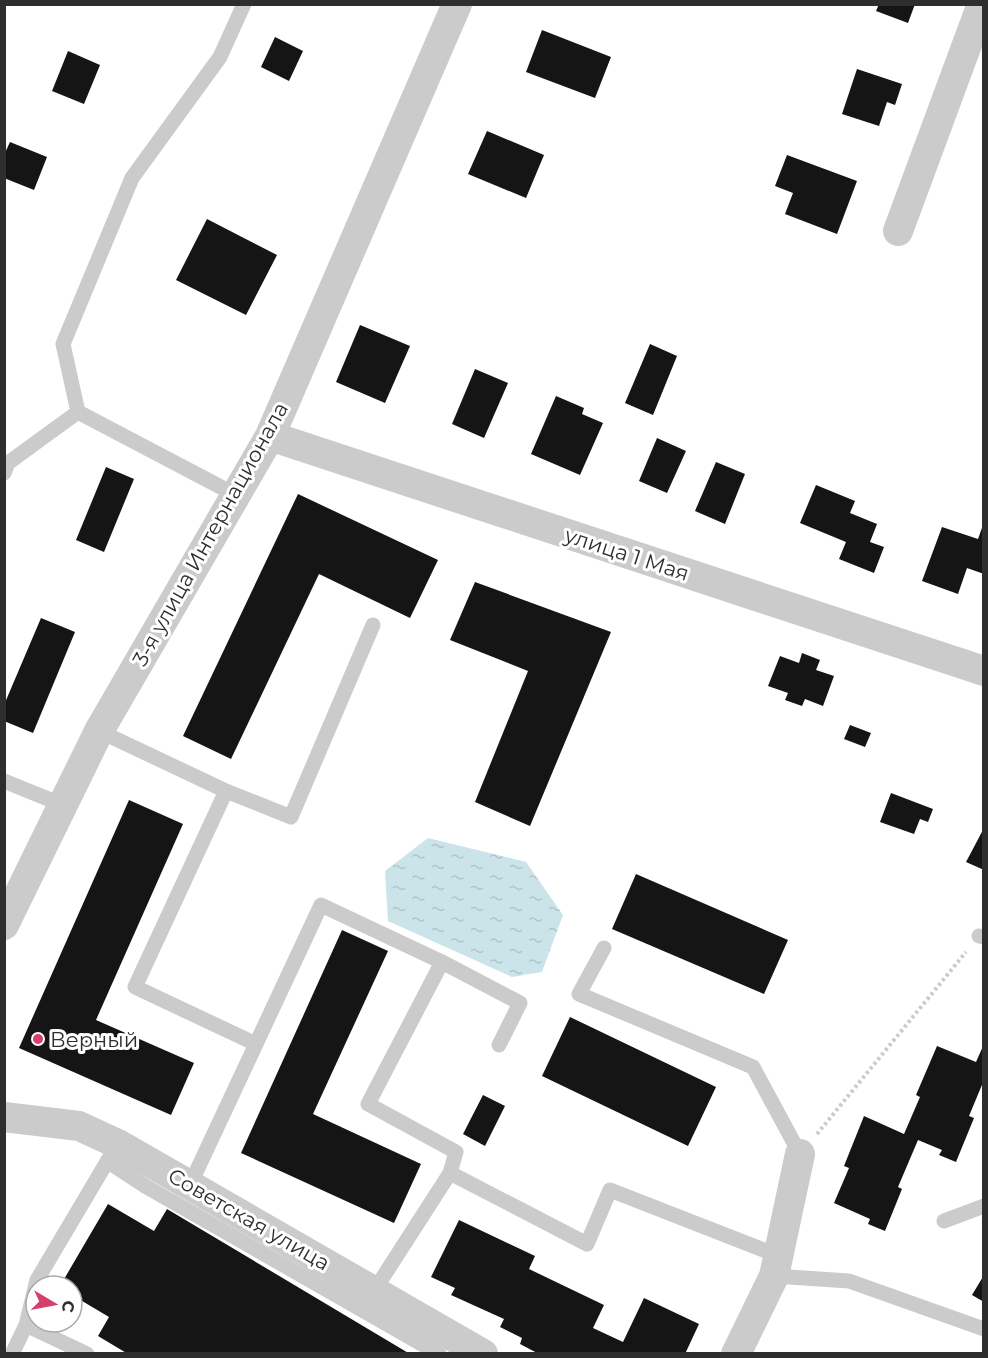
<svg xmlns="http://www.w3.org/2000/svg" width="988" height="1358" font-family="Montserrat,sans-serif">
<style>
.water{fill:url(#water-ripples)}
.building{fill:#151515}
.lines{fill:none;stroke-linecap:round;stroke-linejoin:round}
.path{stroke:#cbcbcb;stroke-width:4;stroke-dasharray:3 3;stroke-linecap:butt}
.lane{stroke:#cbcbcb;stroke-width:15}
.street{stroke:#cbcbcb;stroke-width:30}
.poi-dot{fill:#d73f6b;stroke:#fff;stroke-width:2}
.labels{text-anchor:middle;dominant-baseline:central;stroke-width:6;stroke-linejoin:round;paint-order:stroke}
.street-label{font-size:21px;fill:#2e2e2e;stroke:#fff}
.poi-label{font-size:21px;fill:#2e2e2e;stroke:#fff;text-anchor:start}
</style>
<defs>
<pattern id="water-ripples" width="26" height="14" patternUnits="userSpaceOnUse" patternTransform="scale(1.5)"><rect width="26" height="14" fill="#cbe4e9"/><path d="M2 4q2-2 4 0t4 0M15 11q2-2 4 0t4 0" fill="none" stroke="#afc4c8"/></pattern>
</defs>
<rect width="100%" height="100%" fill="#fff"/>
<path class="water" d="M428,838L526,862L563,915L542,972L512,977L388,921L385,871Z"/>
<path class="building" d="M879,4H915L908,23L876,11Z
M542,30L611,57L595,98L526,72Z
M275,37L303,51L289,81L261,67Z
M68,51L100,65L84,104L52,91Z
M857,69L902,84L895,105L887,102L879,126L842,114Z
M487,131L544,155L526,198L468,174Z
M10,142L47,157L34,190L4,178V155Z
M787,155L857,181L837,234L785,214L793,193L775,186Z
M207,219L277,255L246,315L176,280Z
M360,325L410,346L385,403L336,382Z
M650,344L677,356L653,415L625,403Z
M475,369L508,383L484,438L452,424Z
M556,396L584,408L582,414L603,423L580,475L531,454Z
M657,438L686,451L667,493L639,481Z
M716,462L745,474L725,524L695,511Z
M106,467L134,479L104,552L76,540Z
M816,485L855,501L850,513L877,524L870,542L884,547L874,573L839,559L846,542L800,523Z
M298,494L438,560L410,618L319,574L231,759L183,736Z
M983,525L984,574L967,568L958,594L922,581L942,527L978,539Z
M475,582L611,632L530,826L475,802L528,671L450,640Z
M41,618L75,632L33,733L4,721V705Z
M802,653L820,660L816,670L834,676L823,706L805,699L802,706L785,700L788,693L768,686L780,656L799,663Z
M850,725L871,733L865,747L844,739Z
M891,793L933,809L928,822L920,819L914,834L880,822Z
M129,800L183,824L96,1020L194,1063L171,1115L19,1048Z
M984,828V870L966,862Z
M636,874L788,940L764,994L612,929Z
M342,930L388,951L313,1114L421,1164L394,1223L241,1153Z
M570,1017L716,1087L688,1146L542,1076Z
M984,1044V1080L969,1116L974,1118L956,1162L939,1155L942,1150L918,1140L898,1187L902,1189L885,1231L868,1224L870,1219L834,1203L849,1168L844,1166L864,1116L904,1134L920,1097L916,1095L937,1046L976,1062Z
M483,1095L505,1106L485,1146L463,1134Z
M108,1204L154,1231L167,1209L410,1354H128L98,1336L109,1317L72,1295V1286H60Z
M459,1220L535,1256L529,1269L604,1305L593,1328L623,1342L644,1298L699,1324L685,1354H539L520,1344L522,1338L500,1327L504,1319L451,1295L455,1288L431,1277Z
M984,1275V1302L972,1295Z"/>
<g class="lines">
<path class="path" d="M817,1134L966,952"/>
<path class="lane" d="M4,473L8,463L78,412
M236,495L78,412L63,344L132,178L220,57L244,4
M99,731L226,791L135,987L256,1044
M4,781L63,805
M226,791L291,817L373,625
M979,936L984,937
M604,948L579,994L753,1067L800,1154
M442,962L520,1003L499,1045
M107,1161L145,1186L439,1354
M190,1185L321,905L442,962L368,1104L456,1152L450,1173
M944,1221L984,1206
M774,1276L849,1281L984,1329
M374,1291L450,1173L587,1244L610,1190L779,1256
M26,1325L37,1280L111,1155
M12,1354L26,1325L87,1354"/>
<path class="street" d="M898,231L982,4
M270,436L984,671
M4,925L99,731L270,436L457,4
M4,1117L79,1126L118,1144L483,1354
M736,1354L774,1276L800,1154"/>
</g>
<circle class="poi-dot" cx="38" cy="1039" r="6"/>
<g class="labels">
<g class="street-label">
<text transform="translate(210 534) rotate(-61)">3-я улица Интернационала</text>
<text transform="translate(627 554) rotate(18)">улица 1 Мая</text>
<text transform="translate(249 1219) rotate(30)">Советская улица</text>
</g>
<g class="poi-label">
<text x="50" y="1039">Верный</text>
</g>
</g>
<rect width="988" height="1358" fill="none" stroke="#2e2e2e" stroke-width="12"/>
<g transform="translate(54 1304) rotate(100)"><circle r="28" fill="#ffffff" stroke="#ababab" stroke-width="1.5"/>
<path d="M0-4.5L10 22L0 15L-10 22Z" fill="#d73f6b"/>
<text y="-9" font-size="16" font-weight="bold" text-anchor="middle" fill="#2e2e2e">С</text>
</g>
</svg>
